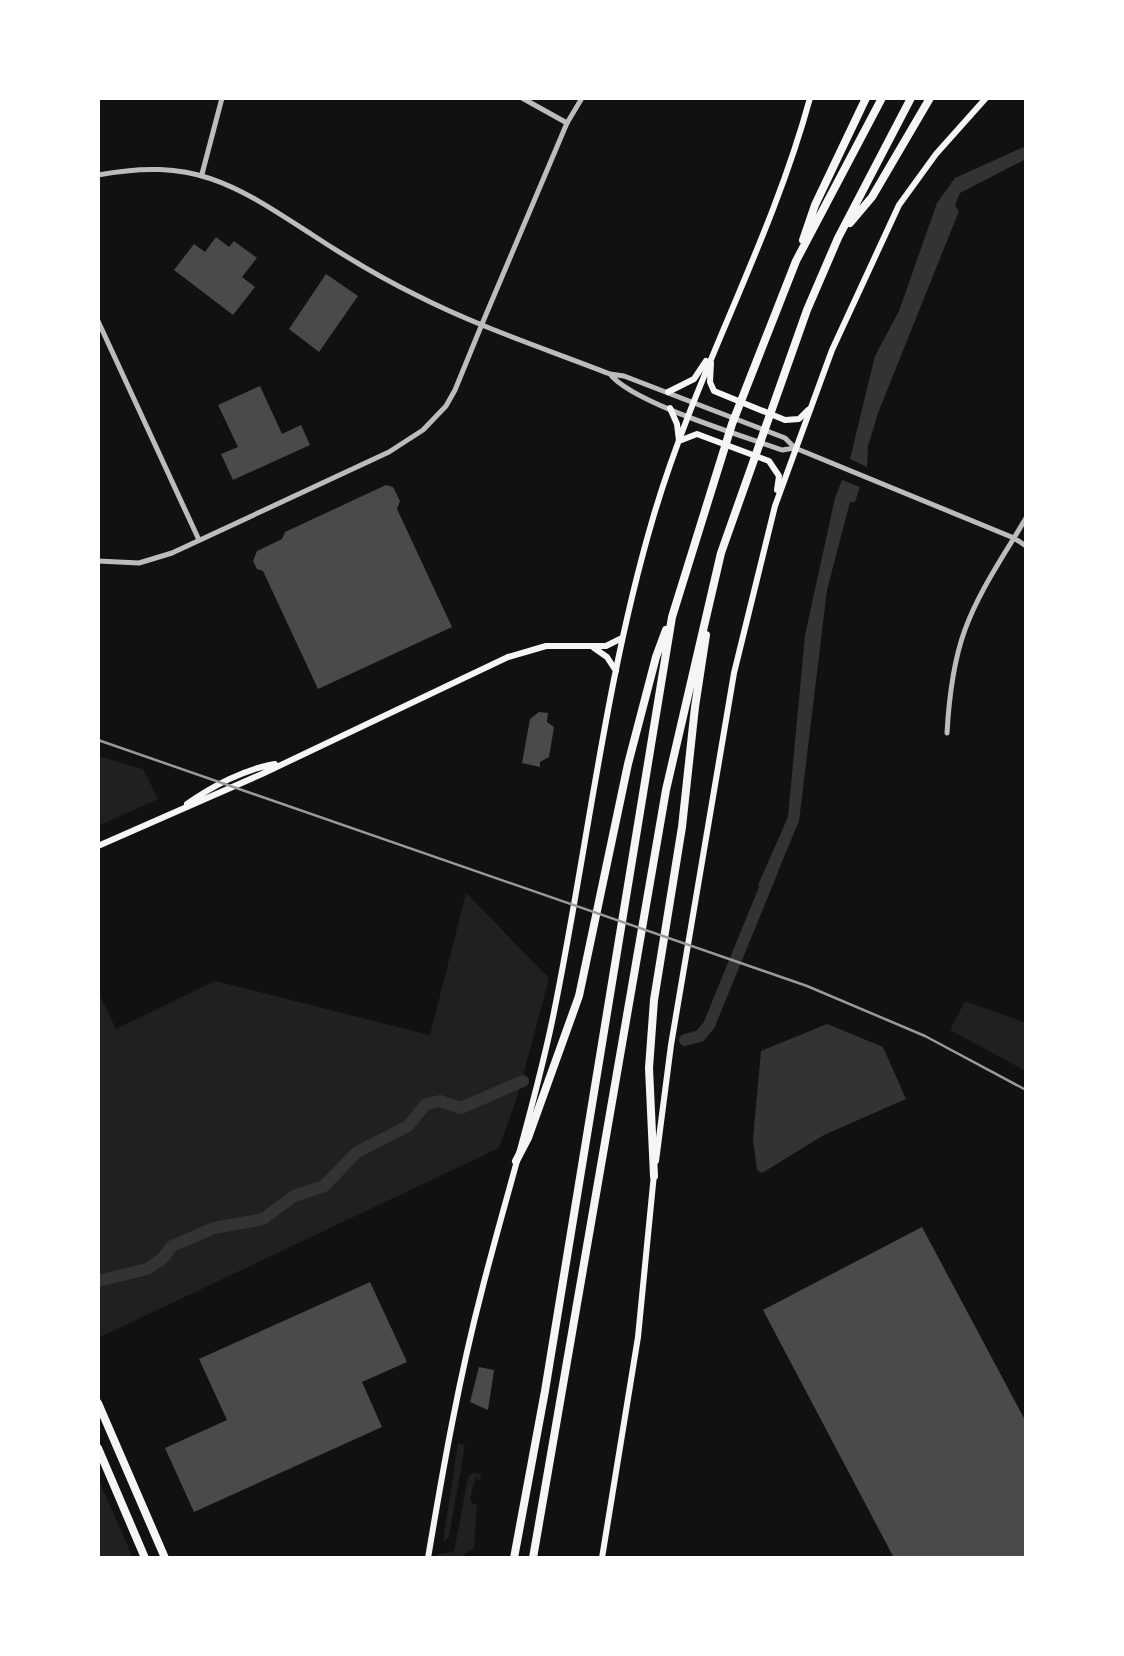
<svg xmlns="http://www.w3.org/2000/svg" width="1124" height="1656" font-family="Poppins,sans-serif">
<style>
.green{fill:#202020}
.water{fill:#333}
.lines{fill:none;stroke-linecap:round;stroke-linejoin:round}
.river{stroke:#333;stroke-width:12}
.building{fill:#4a4a4a}
.minor{stroke:#bcbcbc;stroke-width:5}
.tertiary{stroke:#bcbcbc;stroke-width:5}
.secondary{stroke:#f5f5f5;stroke-width:6}
.primary{stroke:#f5f5f5;stroke-width:8}
.motorway{stroke:#f5f5f5;stroke-width:8}
.tram{stroke:#9a9a9a;stroke-width:2.5}
</style>
<rect width="100%" height="100%" fill="#111"/>
<path class="green" d="M98,756L143,769L158,799L98,826Z
M466,893L549,978L517,1098L499,1148L98,1338V991L116,1029L215,981L430,1035Z
M965,1001L1026,1023V1071L950,1030Z
M458,1443L465,1445L449,1537L443,1542Z
M472,1473L481,1474L480,1481L476,1477L470,1498L472,1504L477,1505L474,1548L459,1558H435L439,1554L454,1552L468,1477Z
M98,1478L133,1558H98Z"/>
<path class="water" d="M1026,146V159L960,193L955,205L959,211L878,413L868,446L867,467L850,459L875,356L899,311L937,203L955,178Z
M842,480L860,487L855,502H850L827,590L799,821L771,888L758,885L788,817L805,635L835,498Z
M827,1024L883,1047L906,1099L824,1135L762,1173L757,1170L753,1139L761,1051Z"/>
<g class="lines">
<path class="river" d="M685,1040L700,1036L709,1025L772,871
M98,1281L147,1269L162,1259L172,1246L214,1228L263,1219L294,1196L324,1186L357,1152L408,1126L426,1104L440,1101L461,1108L523,1081"/>
</g>
<path class="building" d="M216,237L229,247L234,241L257,258L242,277L255,287L233,315L174,270L194,244L205,252Z
M326,274L358,296L319,352L289,329Z
M260,386L282,434L301,425L310,445L233,480L221,454L238,447L218,405Z
M386,485L393,487L400,501L397,509L452,627L318,689L263,571L257,569L253,561L257,551L282,539L285,532Z
M539,712L548,713L547,722L554,727L549,757L540,762V767L522,763L530,719Z
M922,1227L1026,1422V1558H894L763,1310Z
M370,1282L407,1362L362,1382L382,1427L194,1512L165,1448L227,1420L199,1359Z
M479,1367L494,1370L488,1410L470,1402Z"/>
<g class="lines">
<path class="minor" d="M522,98L567,123
M98,321L199,540
M98,561L139,563L172,553L389,452L423,430L446,406L455,390L482,324
M947,733C952,644 967,613 1014,538"/>
<path class="tertiary" d="M202,174L222,98
M98,175C194,157 234,184 311,234C346,257 381,278 418,296C479,327 546,349 610,374L624,376L785,438L795,448L1014,538L1026,546
M482,324L567,123L582,98
M610,374C632,403 744,436 782,450L795,448
M1014,538L1026,518"/>
<path class="secondary" d="M711,363L710,382L714,391L785,420L799,419L808,410
M668,392L694,379L706,361
M670,408L677,424L679,441L697,434L769,461L779,476L777,490
M594,648L607,657L616,671
M187,804C212,786 245,769 275,764
M98,846L262,774L508,657L546,646H606L622,638
M656,1161L671,1045L734,673L775,506L832,350L899,205L936,154L986,98
M428,1558C443,1469 459,1378 482,1290C505,1199 534,1109 553,1017C587,851 605,681 653,518C695,374 771,242 810,98
M602,1558L638,1337L654,1174"/>
<path class="primary" d="M98,1403L165,1558
M98,1448L145,1558"/>
<path class="motorway" d="M850,223L872,197L930,98
M803,240L815,205L866,98
M516,1161L528,1138L579,996L628,764L656,657L666,630
M654,1176L649,1068L654,1000L682,827L695,707L706,635
M514,1558L545,1391L672,617L732,424L796,261L882,98
M533,1558L666,790L721,553L807,310L838,238L911,98"/>
<path class="tram" d="M98,740L807,986L925,1036L1026,1090"/>
</g>
<rect width="1124" height="1656" fill="none" stroke="#ffffff" stroke-width="200"/>
</svg>
